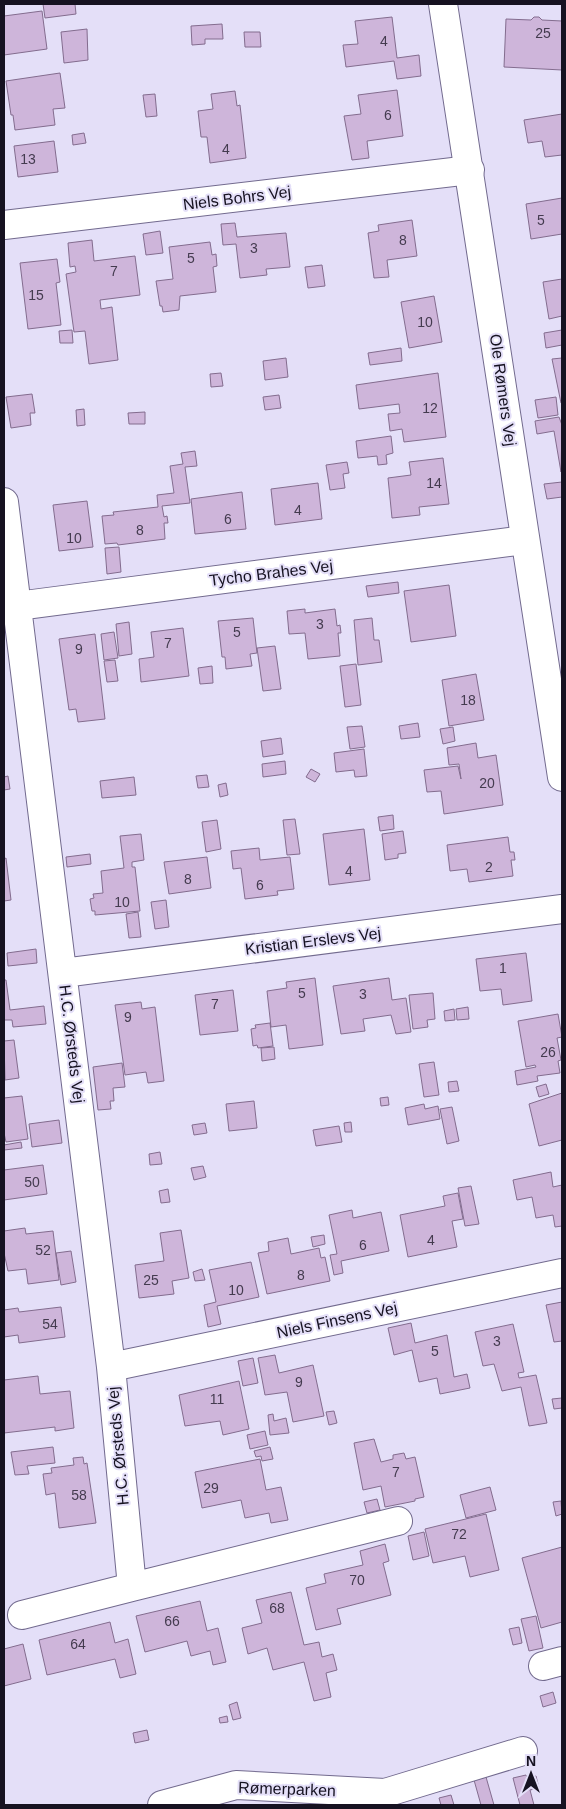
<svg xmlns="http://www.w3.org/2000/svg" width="566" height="1809" font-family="Helvetica,sans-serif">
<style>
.building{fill:#ceb5da;stroke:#836c8e}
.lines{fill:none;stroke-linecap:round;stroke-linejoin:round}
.street-casing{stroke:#726a8e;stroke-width:30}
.secondary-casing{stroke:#726a8e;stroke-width:30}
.street{stroke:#fff;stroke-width:28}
.secondary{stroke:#fff;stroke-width:28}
.labels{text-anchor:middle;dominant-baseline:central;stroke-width:4;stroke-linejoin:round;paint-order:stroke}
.number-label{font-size:14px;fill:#443b4f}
.street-label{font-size:16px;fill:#161221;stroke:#e4dff8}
</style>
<rect width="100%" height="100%" fill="#e4dff8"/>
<path class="building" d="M43,4H75L76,14L45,18Z
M42,11L47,49L4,55V16Z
M392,17L397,58L419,55L421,76L397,79L394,61L346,67L343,45L358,44L355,21Z
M534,17H539L542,20L562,21V70L504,67L506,19L531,20Z
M222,24L223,39H205V44L192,45L191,26Z
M87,29L88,60L64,63L61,32Z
M244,32H260L261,47H245Z
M60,73L65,108L53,109L55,125L15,130L13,115H11L6,81Z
M397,90L403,136L367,141L369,158L352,160L344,116L361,114L358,95Z
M235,91L237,106L240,105L246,158L210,163L207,137H201L198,111L213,109L211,94Z
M155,94L157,116L146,117L143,95Z
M562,114V155L545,157L542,141L528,143L524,120Z
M84,133L86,143L73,145L72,135Z
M54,141L58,172L18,177L14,146Z
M562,198V234L531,239L526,204Z
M412,220L417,256L387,260L389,277L374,278L368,233L379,231L378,225Z
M235,223L237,237L286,233L290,267L266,269L267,275L240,278L236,244L223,245L221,224Z
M160,231L163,253L146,255L143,234Z
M92,240L94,261L135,256L140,295L100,300L101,309L112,307L118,360L89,364L85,331L74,332L66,274L76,272L75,266L70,267L68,243Z
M210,242L212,255L216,254L217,266L213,267L216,292L180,296L179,310L163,312L162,306H160L156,281L173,279L169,247Z
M57,259L60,282L56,283L61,325L28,329L20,263Z
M322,265L325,286L308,288L305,267Z
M562,279V316L549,319L543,282Z
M434,296L442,342L409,348L401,302Z
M72,330L73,343H60L59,331Z
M562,330V345L546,348L544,333Z
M401,348L402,361L370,365L368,353Z
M286,358L288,377L265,380L263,361Z
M562,358V403H561L552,359Z
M221,373L223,386L211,387L210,374Z
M438,373L446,437L404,442L402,429L390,431L388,414L400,413L399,404L359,409L356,385Z
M32,394L35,413H30L31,425L11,428L6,397Z
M279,395L281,408L265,410L263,397Z
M556,397L558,415L538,418L535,400Z
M84,409L85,425L77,426L76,410Z
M145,412V424H129L128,413Z
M559,417L562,425L561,472L554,431L537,434L535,421Z
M391,436L393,453L386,455L387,464L378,465L377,456L358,458L356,441Z
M195,451L197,466L185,467L190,503L162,506L164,517L167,516L168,523H164L165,539L118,545L117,543L105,544L102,516L114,515L113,512L158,507L157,495L174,493L170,466L183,464L181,453Z
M443,458L449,504L419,507L420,515L392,518L388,478L411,475L409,462Z
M347,462L349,473L343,474L345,488L330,490L326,465Z
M562,482V497L547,499L544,484Z
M318,483L322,519L275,525L271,489Z
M242,492L246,529L195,534L191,499Z
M87,501L93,547L59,551L53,505Z
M119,547L121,572L107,574L105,548Z
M398,582L399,593L368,597L366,586Z
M449,585L456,636L411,642L404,591Z
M305,609V613L335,609L337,626L340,625L341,633H338L340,656L308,659L305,633L289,634L287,611Z
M253,618L257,653L250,654L252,666L226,669L225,657H222L218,621Z
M372,618L374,640H379L382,662L358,665L354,620Z
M129,622L132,654L119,656L116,624Z
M183,628L189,676L141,682L139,659L154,657L151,632Z
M114,632L118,658L104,660L101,634Z
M95,634L105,719L78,722L76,709L69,710L59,639Z
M275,646L281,689L263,691L257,648Z
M115,660L118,681L107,682L104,661Z
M356,664L361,705L345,707L340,666Z
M212,666L213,683L200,684L198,668Z
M476,674L484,720L449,726L442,680Z
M418,723L420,737L401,739L399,726Z
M362,726L365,747L350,749L347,727Z
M453,727L455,741L443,744L440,729Z
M281,738L283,754L263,757L261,741Z
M476,743L478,758L496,755L503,805L444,814L441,791L427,792L424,770L458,766L461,779L459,764L449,765L447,748Z
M364,749L367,776L355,777L354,770L336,772L334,753Z
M285,761L286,774L263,777L262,764Z
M311,769L320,774L315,782L306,777Z
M207,775L209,787L198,788L196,776Z
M8,776L10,789L4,790V777Z
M134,777L136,795L102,798L100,781Z
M226,783L228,795L220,797L218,785Z
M393,815L394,829L380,831L378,817Z
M295,819L300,854L287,855L283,820Z
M217,820L221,849L206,852L202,822Z
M364,829L370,880L329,885L323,834Z
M403,831L406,853L398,854V858L385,860L382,834Z
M141,834L144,860L132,862V867H135L140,911L95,915V911H92L90,899L94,898L93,894L103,893L101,871L124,868L120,836Z
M508,837L510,852H514L515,860H511L513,876L469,882L467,869L450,871L447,845Z
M259,848L260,860L290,857L294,889L277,891L278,895L245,899L241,868L233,869L231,851Z
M90,854L91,864L67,867L66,857Z
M207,857L211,888L169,894L164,862Z
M6,858L11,900L4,901V859Z
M166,900L169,927L155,929L151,902Z
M138,912L141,937L129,938L126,914Z
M36,949L37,963L8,966L7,953Z
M526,953L532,1001L503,1005L501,989L480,991L476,959Z
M315,978L323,1045L289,1049L286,1025L271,1027L267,991L287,988L286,982Z
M389,978L392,1000L406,998L411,1032L396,1034L391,1015L363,1019L365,1031L341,1034L333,986Z
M4,980H6L10,1010L44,1006L46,1024L13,1027L12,1020H4Z
M233,990L238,1031L200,1035L195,995Z
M433,993L435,1019L427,1020L428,1027L413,1029L409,995Z
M141,1002L142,1009L155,1007L164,1081L148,1083L146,1072L125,1075L115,1005Z
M468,1007L469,1019L457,1020L456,1009Z
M454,1009L455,1020L445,1021L444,1011Z
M558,1014L562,1037L557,1038L561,1060L558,1061L560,1073L537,1076L538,1081L517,1085L515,1071L536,1067L535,1065L526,1067L518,1021Z
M270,1023L273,1046L258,1048L257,1045L253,1046L251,1029L256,1028L255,1025Z
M14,1040L19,1078L5,1080L4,1041Z
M274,1047L275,1059L262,1061L261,1048Z
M434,1062L439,1095L424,1097L419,1064Z
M122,1063L125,1087L113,1088L114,1101H110L111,1109L98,1110L93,1067Z
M457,1081L459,1091L449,1092L448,1082Z
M546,1084L549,1094L539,1097L536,1087Z
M562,1093V1140L539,1146L529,1104Z
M22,1096L28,1139L6,1142L4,1133V1098Z
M388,1097L389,1105L381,1106L380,1098Z
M254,1101L257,1128L229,1131L226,1104Z
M424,1104L425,1109L438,1106L440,1119L408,1125L405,1108Z
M452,1107L459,1141L447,1144L440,1109Z
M59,1120L62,1143L32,1147L29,1124Z
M351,1122L352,1132H345L344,1123Z
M205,1123L207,1133L194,1135L192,1125Z
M339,1126L342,1142L316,1146L313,1130Z
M21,1142L22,1148L4,1150V1145Z
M160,1152L162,1164L150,1165L149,1154Z
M43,1165L47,1194L4,1200V1204V1170Z
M203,1166L206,1177L194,1180L191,1168Z
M551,1172L553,1187L562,1185V1226L555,1227L553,1215L536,1218L532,1197L517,1200L513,1180Z
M471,1186L479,1224L465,1226L458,1188Z
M168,1189L170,1202L161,1203L159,1191Z
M458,1193L463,1219L452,1221L457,1247L408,1257L400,1215L445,1206L443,1196Z
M352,1210L353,1218L381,1212L389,1251L341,1261L343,1273L334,1275L330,1255L337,1254L329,1215Z
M25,1228L26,1234L53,1231L59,1280L28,1284L26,1269L8,1271L4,1253V1231Z
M181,1230L189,1278L172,1281L174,1294L139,1298L135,1265L164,1261L160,1233Z
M324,1235L325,1244L313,1247L311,1237Z
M288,1238L291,1254L319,1248L321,1258L325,1257L330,1281L267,1294L258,1253L269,1251L268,1242Z
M71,1251L76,1282L61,1285L56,1253Z
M251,1262L259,1297L217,1306L221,1324L208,1327L204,1305L216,1302L209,1270Z
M202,1269L205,1280L195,1281L193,1272Z
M562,1302V1341L554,1342L546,1305Z
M61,1307L65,1337L19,1343L18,1335L4,1337V1310L18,1308L19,1312Z
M411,1323L415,1343L447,1335L454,1377L467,1374L470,1388L440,1394L437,1378L419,1382L412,1350L394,1355L388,1328Z
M513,1324L524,1372L518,1373L519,1378L536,1375L547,1423L529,1426L521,1387L502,1391L494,1364L483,1366L475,1332Z
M275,1355L279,1373L313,1365L324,1416L293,1422L287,1392L265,1395L258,1358Z
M253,1358L258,1383L243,1386L238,1361Z
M38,1376L40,1394L70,1391L74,1428L55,1431V1427L4,1433V1380Z
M239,1381L249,1429L223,1435L220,1421L185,1426L179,1395Z
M562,1398V1408L554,1409L552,1399Z
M334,1411L337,1423L329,1425L326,1412Z
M273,1414L274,1421L286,1418L289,1433L270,1435L268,1415Z
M265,1431L268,1445L250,1449L247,1435Z
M374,1439L381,1462L393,1459V1455L404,1453L406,1459L415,1457L424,1497L415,1499V1501L385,1507L381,1486L363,1490L354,1443Z
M53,1447L55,1463L27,1466L29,1474L15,1475L11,1452Z
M270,1447L273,1459L262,1461L261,1456L256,1457L254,1451Z
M83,1457L84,1464L87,1463L96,1523L59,1528L55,1493L46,1495L43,1474L52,1473L51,1468L74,1465L73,1458Z
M260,1459L266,1490L281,1487L288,1520L271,1523L269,1513L245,1518L241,1500L202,1508L195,1472Z
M490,1487L496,1510L466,1518L460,1495Z
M377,1499L380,1510L367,1513L364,1502Z
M561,1501L562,1514L556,1516L553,1502Z
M486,1514L499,1570L470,1577L465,1556L433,1563L425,1529Z
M424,1532L429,1556L413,1560L408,1536Z
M385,1544L389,1561L383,1563L391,1595L337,1609L341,1624L316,1630L306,1588L326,1583L324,1574L363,1565L360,1551Z
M562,1547V1622L541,1628L522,1558Z
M291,1592L304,1645L319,1642L322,1657L333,1654L337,1670L326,1673L331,1697L314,1701L304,1662L273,1670L267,1648L248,1654L242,1628L262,1623L256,1600Z
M200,1601L207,1631L218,1628L226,1662L213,1665L210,1651L191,1656L187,1641L145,1652L136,1616Z
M536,1616L543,1648L529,1651L521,1619Z
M110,1622L115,1643L128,1639L136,1674L120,1678L115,1659L47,1675L39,1640Z
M519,1627L522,1643L513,1645L509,1629Z
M23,1644L31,1679L4,1686V1649Z
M553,1692L556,1703L543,1707L540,1696Z
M237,1702L241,1718L233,1720L229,1705Z
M227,1716L228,1722L220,1723L219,1718Z
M147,1730L149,1740L135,1743L133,1733Z
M526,1775L527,1778L536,1776L539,1788L530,1790L534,1805H536H520L513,1778Z
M486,1777L494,1805H481L474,1780Z
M451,1795L454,1805H441L439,1798Z"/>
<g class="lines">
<defs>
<path id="street" d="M4,225L470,170
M4,502L111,1367L132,1587L22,1615
M17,606L525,540
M63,973L562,909
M111,1367L562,1273
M132,1587L398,1521
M543,1666L562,1661
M162,1805L236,1785L385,1793L523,1751"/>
<path id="secondary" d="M443,4C485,261 521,519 562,777"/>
</defs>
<use href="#street" class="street-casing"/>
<use href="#secondary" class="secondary-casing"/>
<use href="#street" class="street"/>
<use href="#secondary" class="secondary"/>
</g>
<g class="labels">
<g class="number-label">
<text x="543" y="33">25</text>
<text x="384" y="41">4</text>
<text x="388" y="115">6</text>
<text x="226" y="149">4</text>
<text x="28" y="159">13</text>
<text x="541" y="220">5</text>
<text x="403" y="240">8</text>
<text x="254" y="248">3</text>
<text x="191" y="258">5</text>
<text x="114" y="271">7</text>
<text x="36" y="295">15</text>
<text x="425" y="322">10</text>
<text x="430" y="408">12</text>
<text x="434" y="483">14</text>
<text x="298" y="510">4</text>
<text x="228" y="519">6</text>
<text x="140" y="530">8</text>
<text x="74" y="538">10</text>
<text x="320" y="624">3</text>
<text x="237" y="632">5</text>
<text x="168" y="643">7</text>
<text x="79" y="649">9</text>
<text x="468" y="700">18</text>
<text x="487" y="783">20</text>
<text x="489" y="867">2</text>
<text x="349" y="871">4</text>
<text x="188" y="879">8</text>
<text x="260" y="885">6</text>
<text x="122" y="902">10</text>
<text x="503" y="968">1</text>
<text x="302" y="993">5</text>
<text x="363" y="994">3</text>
<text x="215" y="1004">7</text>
<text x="128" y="1017">9</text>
<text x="548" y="1052">26</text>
<text x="32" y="1182">50</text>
<text x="431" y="1240">4</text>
<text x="363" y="1245">6</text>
<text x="43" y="1250">52</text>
<text x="301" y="1275">8</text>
<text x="151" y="1280">25</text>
<text x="236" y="1290">10</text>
<text x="50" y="1324">54</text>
<text x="497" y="1341">3</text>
<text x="435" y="1351">5</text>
<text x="299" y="1382">9</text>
<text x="217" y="1399">11</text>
<text x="396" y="1472">7</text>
<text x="211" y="1488">29</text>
<text x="79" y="1495">58</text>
<text x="459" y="1534">72</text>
<text x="357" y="1580">70</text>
<text x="277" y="1608">68</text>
<text x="172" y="1621">66</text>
<text x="78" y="1644">64</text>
</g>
<g class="street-label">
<text transform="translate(237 198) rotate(-7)">Niels Bohrs Vej</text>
<text transform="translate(503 390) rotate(82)">Ole Rømers Vej</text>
<text transform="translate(271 573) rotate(-7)">Tycho Brahes Vej</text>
<text transform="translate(313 941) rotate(-7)">Kristian Erslevs Vej</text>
<text transform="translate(72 1044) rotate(83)">H.C. Ørsteds Vej</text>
<text transform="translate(337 1320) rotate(-12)">Niels Finsens Vej</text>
<text transform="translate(118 1446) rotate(-95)">H.C. Ørsteds Vej</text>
<text transform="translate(287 1789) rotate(2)">Rømerparken</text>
</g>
</g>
<rect width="566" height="1809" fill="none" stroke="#161221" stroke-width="10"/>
<g transform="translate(531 1774)" stroke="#e4dff8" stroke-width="4" paint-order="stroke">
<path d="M0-4L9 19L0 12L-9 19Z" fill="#161221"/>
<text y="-8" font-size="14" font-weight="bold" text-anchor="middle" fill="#161221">N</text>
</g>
</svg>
